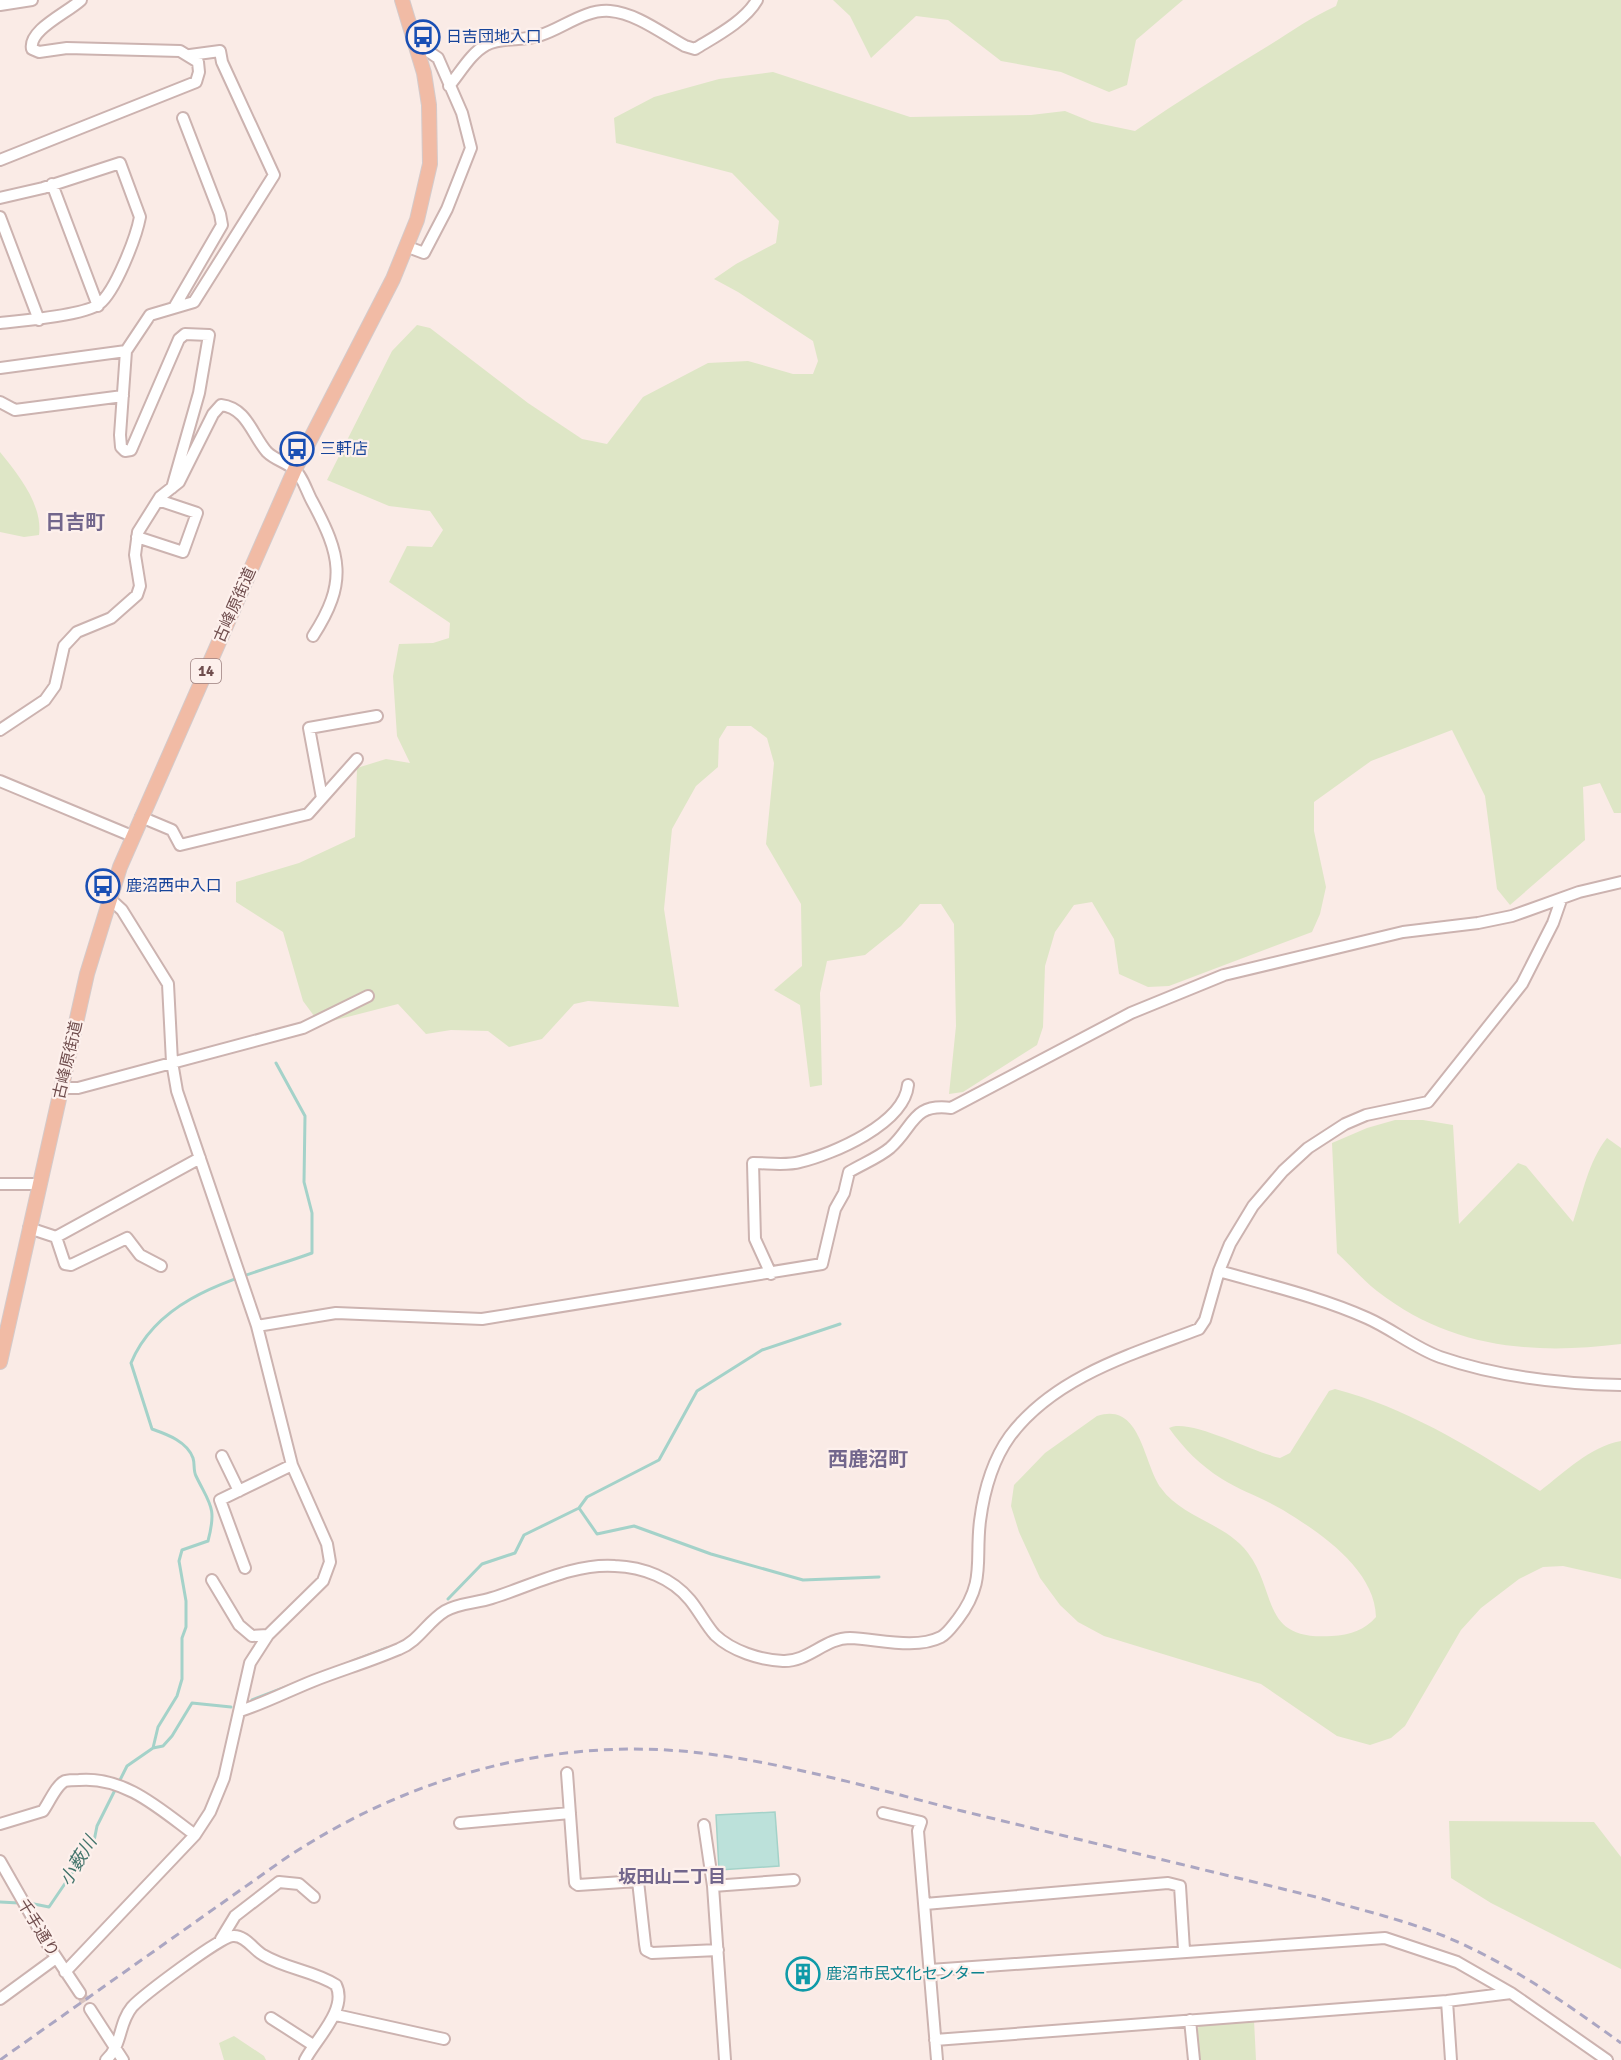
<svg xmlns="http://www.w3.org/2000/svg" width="1621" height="2060" font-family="Signika,'Noto Sans JP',sans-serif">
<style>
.green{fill:#dee6c6}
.water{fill:#bce1da;stroke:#a4d2c9;stroke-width:1.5}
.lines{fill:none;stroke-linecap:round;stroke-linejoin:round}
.stream{stroke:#a4d2c9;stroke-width:3}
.minor-tunnel{stroke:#d8c4c0;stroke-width:10;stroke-dasharray:10 5;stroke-linecap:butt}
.minor-casing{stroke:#ccb3b0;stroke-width:14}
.major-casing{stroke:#d4caca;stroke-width:16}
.minor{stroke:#fff;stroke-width:10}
.major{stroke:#f1bba5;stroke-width:14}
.rail{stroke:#aba6c2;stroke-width:3;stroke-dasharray:9 6;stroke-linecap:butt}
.labels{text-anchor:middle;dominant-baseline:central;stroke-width:4.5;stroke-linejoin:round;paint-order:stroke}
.shield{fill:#fdf0ec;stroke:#9a7f7d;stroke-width:1.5}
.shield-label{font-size:15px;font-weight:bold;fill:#704e4e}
.transit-label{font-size:16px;fill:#164399;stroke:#fdf0ec;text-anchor:start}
.street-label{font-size:16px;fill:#704e4e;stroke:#fdf0ec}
.culture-label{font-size:16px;fill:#0d838f;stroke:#fdf0ec;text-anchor:start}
.water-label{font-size:18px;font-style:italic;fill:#43746b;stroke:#fdf0ec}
.neighbourhood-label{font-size:18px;font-weight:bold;fill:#72668c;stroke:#fdf0ec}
.quarter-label{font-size:20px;font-weight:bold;fill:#72668c;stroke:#fdf0ec}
</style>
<rect width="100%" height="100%" fill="#faebe6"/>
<path class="green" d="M833,0H1183L1136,40L1127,85L1109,92L1061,72L1001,61L948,20L916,16L871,58L850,16Z
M1338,0H1621V813H1614L1600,783L1583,787L1585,840L1510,905L1497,889L1485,796L1452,730L1371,761L1314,802V831L1326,887L1320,914L1312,932L1169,986L1148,987L1119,974L1114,939L1092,902L1074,905L1055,932L1045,966L1043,1027L1037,1045L963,1092L949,1094L956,1026L954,924L941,904H920L901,926L865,955L827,961L820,993L822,1085L810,1087L800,1005L774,990L802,966L801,904L766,844L774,763L767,738L751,726H727L719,739L718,767L696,786L672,829L664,909L679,1007L588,1001L574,1004L542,1039L509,1047L488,1031L451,1030L426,1034L398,1004L320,1024L303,1001L283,932L236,902V882L299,863L355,837L357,768L386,759L410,763L397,736L393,676L399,644L433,643L449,638L450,623L389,582L407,546L432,547L443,530L430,511L389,506L327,480L392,351L417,325L430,328L528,403L582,439L607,444L643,397L708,363L748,361L793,374H813L818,361L813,341L738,292L714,279L736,264L776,243L779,221L732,173L616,143L614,118L654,97L719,79L773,72L910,117L1031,115L1065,111L1092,122L1135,131C1179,101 1223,73 1268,46C1292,31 1310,18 1336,6Z
M0,452C18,474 43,505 39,535L24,537L0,532Z
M1395,1120H1423L1453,1125L1459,1224L1518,1163L1526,1166L1573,1222C1583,1193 1588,1162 1607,1138L1621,1148V1344C1532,1355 1450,1348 1377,1291C1363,1280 1350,1265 1337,1253L1332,1143L1367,1128Z
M1335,1389C1411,1409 1474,1450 1540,1491C1565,1472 1589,1447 1621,1441V1579L1563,1566L1543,1567L1519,1579L1481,1608L1461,1630L1405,1726L1391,1738L1370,1745L1337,1736L1261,1684L1104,1636L1078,1622L1060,1605L1040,1578L1019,1532L1011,1506L1014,1485L1045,1453L1097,1416C1141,1401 1143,1463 1161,1488C1182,1518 1226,1523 1248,1553C1278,1593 1260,1641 1332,1636C1350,1635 1365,1630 1376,1617C1375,1569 1319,1532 1283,1510C1263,1498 1241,1491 1222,1479C1200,1465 1184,1449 1169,1428C1188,1417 1255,1453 1280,1458L1290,1453L1329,1391Z
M1449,1821L1594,1822L1621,1857V1969L1491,1903L1451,1878Z
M1254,2020L1256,2060H1198L1196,2032L1200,2024Z
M234,2036L264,2056L266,2060H224L219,2043Z"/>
<path class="water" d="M775,1812L779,1866L719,1870L716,1815Z"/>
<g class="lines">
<path class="stream" d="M579,1508L597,1534L634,1526L711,1554L803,1580L879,1577
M448,1599L482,1564L515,1553L524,1535L579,1508L587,1497L659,1460L697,1391L762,1350L840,1324
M252,1700L387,1648
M153,1748L158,1727L177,1696L182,1679V1638L186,1627V1601L179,1561L182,1550L208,1541C217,1507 210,1505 196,1476C193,1470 195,1464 193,1458C187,1441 166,1434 152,1429L131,1363C161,1291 247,1277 312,1253V1213L304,1182L305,1116L276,1063
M119,1782L127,1766L153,1748L163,1746L172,1736L192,1703L231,1707
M0,1902L19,1903
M29,1903L49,1907L94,1841L97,1826L116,1788"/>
<path class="minor-tunnel" d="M80,1993L90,2009"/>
<defs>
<path id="minor" d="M0,5L32,0
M449,86C460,73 471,53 486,45C504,36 523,42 541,35C563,28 585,9 610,11C636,13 663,34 685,46L695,49C716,36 745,21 757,0
M0,160L196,82L199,72L198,62L180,51L67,48L39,52L32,49C28,30 67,13 81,0
M52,184L98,306
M0,198L43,188L120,163L140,217C136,238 115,292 99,304C86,315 19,321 0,323
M0,217L39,320
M408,247L424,253L447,209L471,148L462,113L438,58L416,43
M175,306L222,225L220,214L183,118
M0,368L126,351
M0,402L15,410L123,396
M172,488L199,393L209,335L185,334L179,339L131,450L125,451L121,447L120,435L126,351L150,315L194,302L274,175L222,62L220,51L190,55
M137,537L183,552L197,513L158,500
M0,730L45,700L55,686L64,646L77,632L111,618L137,595L140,586L135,555L138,532L160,497L179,482L213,414L221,405C247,408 252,435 267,452C275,460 286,462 294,469C302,475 307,492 312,501C341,555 348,582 313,636
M0,781L132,836
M322,798L309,728L377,716
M141,817L172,830L180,845L308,814L357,759
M62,1088H78L303,1028L368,996
M0,1184H40
M29,1228L56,1237L200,1158
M56,1237L65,1264L71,1265L127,1238L140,1255L161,1266
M1219,1271C1268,1285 1320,1297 1367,1318C1392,1329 1415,1348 1440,1357C1498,1377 1560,1384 1621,1385
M771,1274L755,1239L753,1163C768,1163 786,1166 800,1162C833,1154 904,1124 908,1085
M257,1326L336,1313L482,1319L822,1264L835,1209L844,1193L849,1172C862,1164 878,1158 890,1148C914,1127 912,1103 951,1108L1131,1013L1224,975L1403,932L1478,923L1512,916L1579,892L1621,882
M222,1456L239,1491
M245,1568L220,1500L292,1465
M212,1580L239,1625L252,1636L268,1635
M240,1711C265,1703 288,1691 313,1681C341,1670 371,1661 399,1649C419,1641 427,1622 445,1611C458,1603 477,1603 492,1598C531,1586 573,1563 615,1566C643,1567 672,1578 690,1600C699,1611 706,1625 715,1635C732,1651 760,1660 783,1661C808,1662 825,1638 850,1638C878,1639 915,1650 941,1637C948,1633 953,1625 958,1619C986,1582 975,1561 980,1521C984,1490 992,1461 1010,1436C1055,1376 1133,1354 1199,1329L1205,1320L1219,1271L1230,1244L1253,1206L1283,1171L1308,1148L1345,1124L1366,1115L1428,1102L1522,984L1553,923L1561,900
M567,1773L575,1883L578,1885L638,1881L645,1944L646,1950L652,1953L718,1950
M883,1813L921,1822L918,1831L937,2060
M460,1823L570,1813
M0,1824L43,1811C49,1803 56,1785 65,1781C69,1780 75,1780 79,1780C125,1776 161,1810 195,1835
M704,1825L713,1886L725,2060
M0,1861L48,1945L80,1993
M713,1886L794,1880
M925,1904L1168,1883L1180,1886L1184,1950
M221,1939L235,1916L279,1882L299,1884L314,1897
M930,1970L1385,1938L1457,1962L1511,1993L1607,2060
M65,1972L195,1835L210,1812L224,1778L250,1663L268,1635L323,1581L330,1562L327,1544L292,1465L257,1326L177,1091L172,1062L168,984L122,910L109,898
M0,1999L56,1958
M1447,2001L1451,2060
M90,2009L123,2060
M336,2015L444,2039
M271,2018L313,2045
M1190,2020L1194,2060
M935,2040L1447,2001L1511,1993
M106,2060C123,2044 118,2024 132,2007C142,1996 221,1936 233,1936C245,1935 254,1950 263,1955C286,1969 315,1971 336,1985C348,2009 316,2039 305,2060"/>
<path id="major" d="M0,1362L87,974L120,867L295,469L393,279L417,220L430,164L429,105L424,73L402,0"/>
</defs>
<use href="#minor" class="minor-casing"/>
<use href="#major" class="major-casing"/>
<use href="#minor" class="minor"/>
<use href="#major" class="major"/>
<path class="rail" d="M0,2060L283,1860C408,1776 557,1734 709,1754C794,1765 879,1790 962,1811C1081,1840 1201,1869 1320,1898C1361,1910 1404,1920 1444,1936C1509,1963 1564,2002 1621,2043"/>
</g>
<defs>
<symbol id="bus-ring" viewBox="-11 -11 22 22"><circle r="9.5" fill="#fdf0ec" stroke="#1a4fb4" stroke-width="1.5"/><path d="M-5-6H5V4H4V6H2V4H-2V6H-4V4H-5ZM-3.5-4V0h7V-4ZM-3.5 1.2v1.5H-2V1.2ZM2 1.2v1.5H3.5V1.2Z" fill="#1a4fb4"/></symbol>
<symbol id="building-ring" viewBox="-11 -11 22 22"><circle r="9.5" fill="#fdf0ec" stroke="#0f9aa8" stroke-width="1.5"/><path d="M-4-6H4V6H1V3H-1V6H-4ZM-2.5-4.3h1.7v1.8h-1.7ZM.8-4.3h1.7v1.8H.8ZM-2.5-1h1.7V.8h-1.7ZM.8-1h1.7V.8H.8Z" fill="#0f9aa8"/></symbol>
</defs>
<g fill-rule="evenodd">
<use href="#bus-ring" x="404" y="18" width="38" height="38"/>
<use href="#bus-ring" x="278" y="430" width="38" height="38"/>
<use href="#bus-ring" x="84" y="867" width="38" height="38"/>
<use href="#building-ring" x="784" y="1955" width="38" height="38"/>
</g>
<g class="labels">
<rect class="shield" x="191" y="659" width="30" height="24" rx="4.5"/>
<g class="shield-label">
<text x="206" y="671">14</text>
</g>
<g class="transit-label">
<text x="446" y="37">日吉団地入口</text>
<text x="320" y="449">三軒店</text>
<text x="126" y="886">鹿沼西中入口</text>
</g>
<g class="street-label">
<text transform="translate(235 605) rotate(-66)">古峰原街道</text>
<text transform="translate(68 1060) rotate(-77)">古峰原街道</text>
<text transform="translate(38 1928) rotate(59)">千手通り</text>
</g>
<g class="culture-label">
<text x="826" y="1974">鹿沼市民文化センター</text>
</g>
<g class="water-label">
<text transform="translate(78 1861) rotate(-59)">小薮川</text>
</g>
<g class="neighbourhood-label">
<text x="672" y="1877">坂田山二丁目</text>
</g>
<g class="quarter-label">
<text x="75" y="522">日吉町</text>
<text x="868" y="1459">西鹿沼町</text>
</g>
</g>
</svg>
